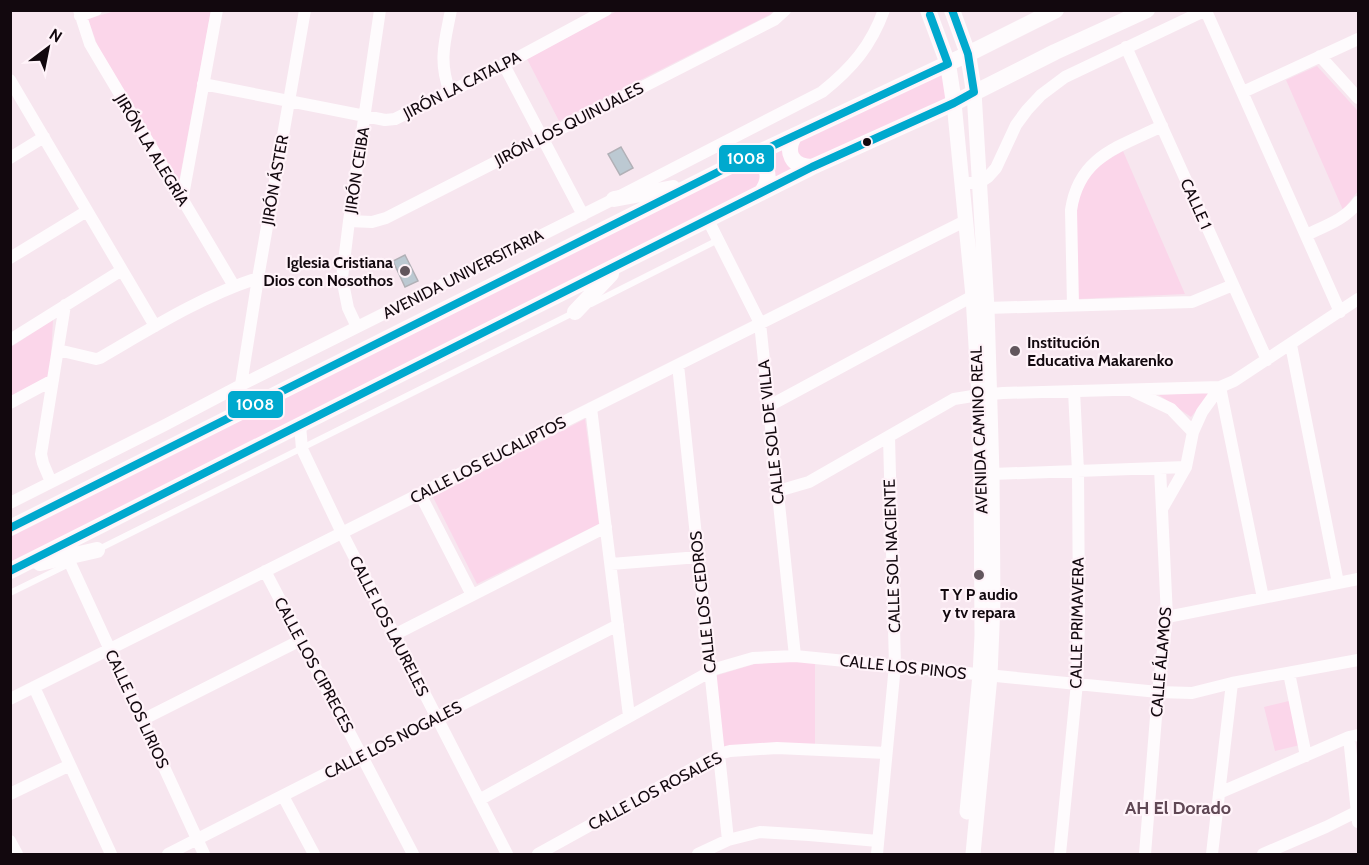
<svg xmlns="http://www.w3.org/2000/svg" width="1369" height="865" font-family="Cabin,sans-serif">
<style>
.green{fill:#fbd6ea}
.building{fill:#bcc9d2;stroke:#b1b0b6;stroke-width:1.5}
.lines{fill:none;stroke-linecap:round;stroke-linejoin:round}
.service{stroke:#fefbfd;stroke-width:6}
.minor{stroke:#fefbfd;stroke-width:12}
.tertiary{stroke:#fefbfd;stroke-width:15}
.secondary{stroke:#fefbfd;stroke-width:16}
.bus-1-casing{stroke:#fff3f9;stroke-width:12}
.bus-1{stroke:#00a9ce;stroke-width:8}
.bus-dot{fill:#12080e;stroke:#fff3f9;stroke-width:2}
.poi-dot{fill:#62565d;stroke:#fff3f9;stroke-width:2}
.labels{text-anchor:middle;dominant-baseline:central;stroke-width:4.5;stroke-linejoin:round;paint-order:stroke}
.street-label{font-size:16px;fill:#12080e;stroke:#fff3f9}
.poi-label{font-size:16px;font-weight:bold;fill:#12080e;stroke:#fff3f9;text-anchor:end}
.neighbourhood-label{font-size:18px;font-weight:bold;fill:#604855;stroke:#fff3f9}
.line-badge{stroke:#fff3f9;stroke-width:2}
.badge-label{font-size:16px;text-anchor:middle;font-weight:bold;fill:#fff}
</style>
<rect width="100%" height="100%" fill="#f7e6ef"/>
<path class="green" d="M115,11H211L179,182L98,47L88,19Z
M617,11H774L769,15L559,121L527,59Z
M1317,66L1358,111V191L1343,210L1286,80Z
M943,72L947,100L11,566V534L743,165Z
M1123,151L1185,294L1078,299C1078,272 1076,246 1077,219C1077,212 1077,203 1079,196C1084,174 1105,161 1123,151Z
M53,320L50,375L11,396V347Z
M1211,392L1191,417L1159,395Z
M585,419L599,524L477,584L433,497Z
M795,661L815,663V744L722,748L715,676L755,664Z
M1289,701L1300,745L1275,751L1264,707Z"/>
<path class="building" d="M621,147L633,168L620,175L608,154Z
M405,255L418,281L405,287L393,261Z"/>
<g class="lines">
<path class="service" d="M591,304L718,240
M99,549L573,313
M10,593L71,563"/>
<path class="minor" d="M79,10L90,44L234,286
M1206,11L1340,312
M80,16L96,10
M1126,47L1267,360
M1320,56L1358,98
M504,65L583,215
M10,80L155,326
M203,84L365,116L385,120L395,119L504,65L606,10
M450,92C438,61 445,41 451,10
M1243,92L1358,39
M10,158L44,137
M962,183H979L988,177L996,168L1016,125L1027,110L1041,95L1065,77L1206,10
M182,201L217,10
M708,220L760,323L795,656
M349,221L372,222L386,218L774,20L785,10
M1306,235C1325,226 1346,219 1358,202
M10,258L87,211
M1073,305L1071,210C1079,156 1119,147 1162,126
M987,308L1192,302L1233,285
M357,327L348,308L342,278L349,221L380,10
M10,340L122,270
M1291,345L1338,583
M58,350L96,359L100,358C150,329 202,296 258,278
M678,365L728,840
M241,385L258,278L305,10
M1220,387L1263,598
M1133,391L1171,409L1193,432L1186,467L1162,509
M10,403L53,380
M769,406L973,296
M591,408L629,716
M300,425L302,449L342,533L507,854
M1193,432L1202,412L1220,387
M992,474L1186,467
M51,482L43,463L41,454L65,305
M778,491L809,482L954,399L979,395L1003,393L1220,387L1234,381L1358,299
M420,494L472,595
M10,503L165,425L241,385L614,199L822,92C852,68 871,46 884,10
M70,563L204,854
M611,564L699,557
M265,571L413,854
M1167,617L1358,579
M394,635L606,527
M1289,673L1306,756
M34,687L111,854
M10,699L965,221
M142,720L301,640
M1349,737L1358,822
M1219,793L1349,737L1358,735
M10,794L70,765
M283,796L314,854
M479,800L715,669L753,658L795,656L1158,692L1192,693L1232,683L1358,660
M10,841L17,854
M168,854L618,625
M538,854L719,754L730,751L777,748L886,753
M698,854L728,840L760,832L809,835L878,841
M877,854L895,665L889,437
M1060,854L1077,683L1079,620L1078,471L1074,391
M1145,854L1158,692L1167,617L1160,468
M1212,854L1232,683
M1263,854L1326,827L1358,811"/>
<path class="tertiary" d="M954,103L973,296L979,395L981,475L982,636L980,675L967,812
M973,854L990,676L993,602L992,474L987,308L974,92"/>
<path class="secondary" d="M928,10L948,64L954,103
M952,10L968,54L974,92
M795,135C784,152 792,167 812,167
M746,158C767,161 774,176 761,193
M614,199L673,188
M575,312L611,274
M10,528L734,164L968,54L1056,10
M40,563L97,550
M10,571L812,167L954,103L1055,52L1147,10"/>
<defs>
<path id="bus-1" d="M10,528L734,164L948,64L930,15
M10,571L812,167L954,103L974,92L968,54L952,10"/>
</defs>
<use href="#bus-1" class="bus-1-casing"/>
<use href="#bus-1" class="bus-1"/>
</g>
<circle class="bus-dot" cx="867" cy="142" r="5"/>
<g class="poi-dot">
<circle cx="405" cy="271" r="6"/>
<circle cx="1015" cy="351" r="6"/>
<circle cx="979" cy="575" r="6"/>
</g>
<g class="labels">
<g class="street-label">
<text transform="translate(462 85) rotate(-27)">JIRÓN LA CATALPA</text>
<text transform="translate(569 124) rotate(-27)">JIRÓN LOS QUINUALES</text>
<text transform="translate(152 150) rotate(59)">JIRÓN LA ALEGRÍA</text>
<text transform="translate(357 170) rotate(-81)">JIRÓN CEIBA</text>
<text transform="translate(275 180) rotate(-80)">JIRÓN ÁSTER</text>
<text transform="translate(1196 204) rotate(66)">CALLE 1</text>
<text transform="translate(463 274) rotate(-27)">AVENIDA UNIVERSITARIA</text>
<text transform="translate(979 430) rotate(-92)">AVENIDA CAMINO REAL</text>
<text transform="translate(771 432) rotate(-96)">CALLE SOL DE VILLA</text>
<text transform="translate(488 460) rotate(-27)">CALLE LOS EUCALIPTOS</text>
<text transform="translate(892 556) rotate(-92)">CALLE SOL NACIENTE</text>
<text transform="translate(703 602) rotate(-96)">CALLE LOS CEDROS</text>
<text transform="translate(1077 623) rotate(-89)">CALLE PRIMAVERA</text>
<text transform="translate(389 626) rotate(63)">CALLE LOS LAURELES</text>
<text transform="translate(1161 662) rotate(-85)">CALLE ÁLAMOS</text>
<text transform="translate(314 665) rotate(62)">CALLE LOS CIPRECES</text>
<text transform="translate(903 667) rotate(6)">CALLE LOS PINOS</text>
<text transform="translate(137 709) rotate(65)">CALLE LOS LIRIOS</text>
<text transform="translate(393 740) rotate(-27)">CALLE LOS NOGALES</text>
<text transform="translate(655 791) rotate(-28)">CALLE LOS ROSALES</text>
</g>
<g class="poi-label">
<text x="393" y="262">Iglesia Cristiana<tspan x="393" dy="18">Dios con Nosothos</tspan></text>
<text x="1027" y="342" text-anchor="start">Institución<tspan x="1027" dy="18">Educativa Makarenko</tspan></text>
<text x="979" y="594" text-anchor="middle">T Y P audio<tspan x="979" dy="18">y tv repara</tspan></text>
</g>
<g class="neighbourhood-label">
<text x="1178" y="808">AH El Dorado</text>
</g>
</g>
<g class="line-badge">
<rect x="718" y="144" width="57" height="29" rx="6" fill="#00a9ce"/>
<rect x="227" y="390" width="57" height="29" rx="6" fill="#00a9ce"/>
</g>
<g class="badge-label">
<text x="746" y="164">1008</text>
<text x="255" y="410">1008</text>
</g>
<rect width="1369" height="865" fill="none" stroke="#12080e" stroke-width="24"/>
<g transform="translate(48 48) rotate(32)" stroke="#fff3f9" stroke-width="4.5" paint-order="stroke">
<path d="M0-4.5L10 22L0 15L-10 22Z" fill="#12080e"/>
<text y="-9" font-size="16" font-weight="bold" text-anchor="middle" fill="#12080e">N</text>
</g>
</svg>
